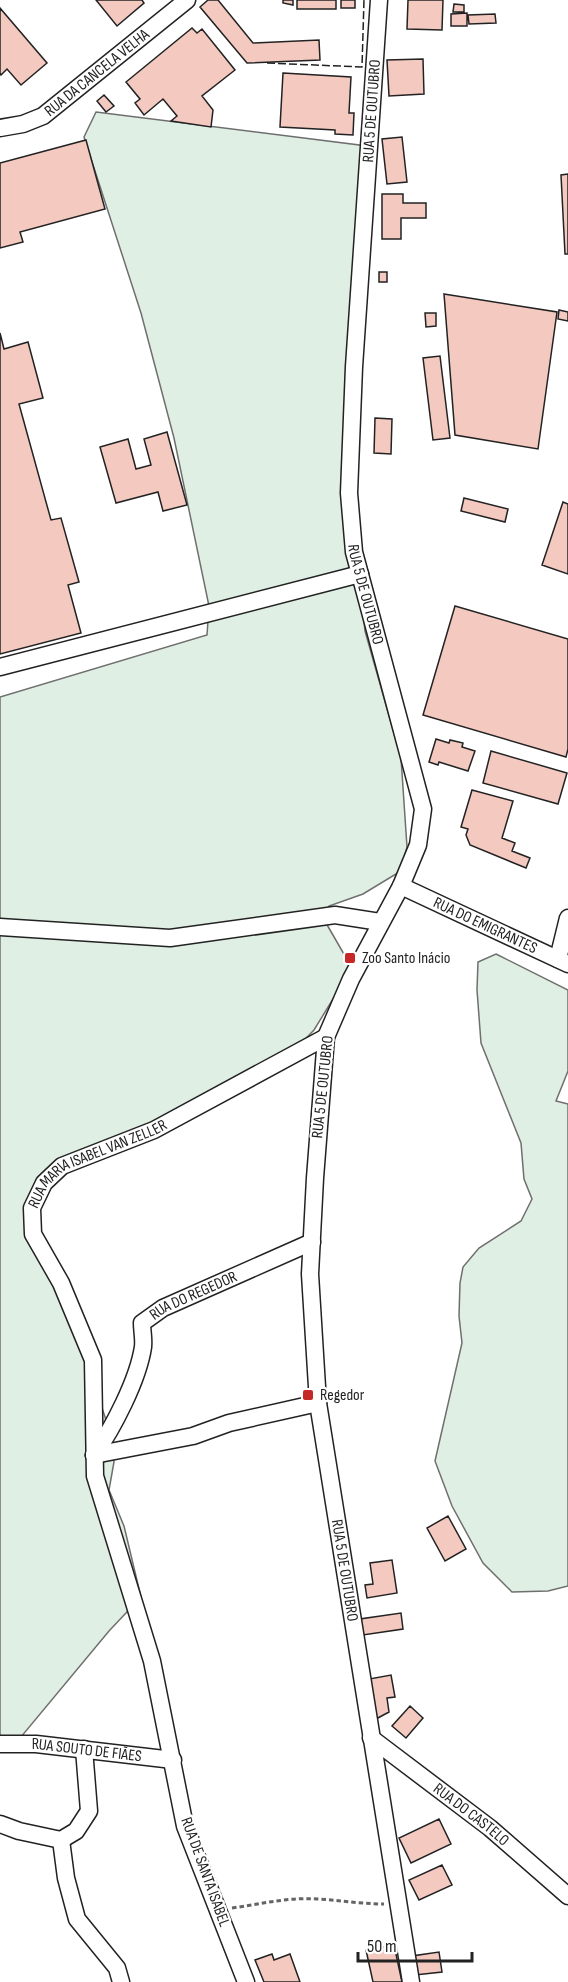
<svg xmlns="http://www.w3.org/2000/svg" width="568" height="1982" font-family="'Sofia Sans Condensed',sans-serif">
<style>
.green{fill:#e0efe3;stroke:#6f6f6f;stroke-width:1.5}
.building{fill:#f3c9c0;stroke:#222;stroke-width:1.5}
.lines{fill:none;stroke-linecap:round;stroke-linejoin:round}
.minor-casing{stroke:#222;stroke-width:19}
.path{stroke:#646464;stroke-width:3;stroke-dasharray:4.5 3;stroke-linecap:butt}
.minor{stroke:#fff;stroke-width:16}
.fence{stroke:#222;stroke-width:1.5;stroke-dasharray:8 3;stroke-linecap:butt}
.poi-dot{fill:#c62828;stroke:#fff;stroke-width:2}
.labels{text-anchor:middle;dominant-baseline:central;stroke-width:4.5;stroke-linejoin:round;paint-order:stroke}
.street-label{font-size:16px;fill:#222;stroke:#fff}
.poi-label{font-size:16px;fill:#222;stroke:#fff;text-anchor:start}
</style>
<rect width="100%" height="100%" fill="#fff"/>
<path class="green" d="M96,112L375,147L365,280L355,528L365,631L401,758L407,847L401,871L363,894L329,906L326,923L352,968L314,1030L276,1069L69,1170L44,1190L34,1226L82,1348L111,1435L114,1462L109,1490L124,1526L141,1597L109,1631L16,1743L0,1750V697L207,635L209,606L174,438L141,313L84,137Z
M496,954L568,990V1071L556,1101L568,1104V1586L548,1591L512,1592L483,1563L452,1506L435,1461L462,1343L459,1316L460,1283L463,1267L479,1248L521,1221L532,1199L524,1179L521,1143L481,1043L477,990L478,962Z"/>
<path class="building" d="M96,0H142L144,3L117,26Z
M208,0H218L253,43L319,40L320,60L247,63L200,7Z
M283,0H293V5L283,3Z
M297,0H336V9H297Z
M341,0H355V8H341Z
M408,0H443L442,30L407,29Z
M454,4L464,5V12H453Z
M0,8L47,63L21,85L7,69L1,75L0,73Z
M467,13V26H451V14Z
M495,14L496,23L469,24L468,15Z
M192,28L197,33L202,29L235,70L202,96L213,110L211,127L171,121L177,116L163,99L144,115L135,103L140,99L126,82Z
M423,59L424,94L389,96L387,60Z
M283,73L351,77L349,113H354L353,135L335,134V130L280,127Z
M104,95L114,106L106,112L97,101Z
M402,137L407,182L387,184L382,139Z
M86,140L105,209L20,232L23,242L0,248V163Z
M568,174V254H565L561,175Z
M382,194H403V203H426V218H401V239H382Z
M379,272H387V282H379Z
M444,294L557,312L538,449L455,435Z
M559,310L568,312V321L558,319Z
M425,313H436V326L426,327Z
M0,333L4,349L28,342L43,398L19,404L51,520L61,518L79,582L68,585L81,633L0,654Z
M440,356L450,438L433,440L423,358Z
M375,418L392,419L391,454L374,453Z
M167,432L187,505L163,511L158,492L116,503L100,447L128,439L136,469L151,465L144,439Z
M464,498L508,509L505,522L461,511Z
M563,502L568,504V574L542,565Z
M455,606L568,639V749L566,757L423,715Z
M436,739L449,743L450,740L463,743L462,747L475,751L468,771L439,762L438,765L429,762Z
M491,751L567,773L558,804L483,783Z
M472,790L513,801L502,838L515,843L512,851L530,858L526,868L470,845L466,835L468,829L461,827Z
M448,1516L466,1549L445,1561L427,1528Z
M392,1560L397,1593L367,1598L365,1585L373,1584L370,1563Z
M401,1613L403,1629L363,1635L360,1619Z
M391,1675L395,1697L387,1698L389,1712L376,1719L369,1679Z
M410,1706L423,1718L406,1738L392,1726Z
M439,1819L451,1844L411,1863L399,1838Z
M442,1865L452,1885L419,1900L409,1880Z
M394,1945L402,1982H373L366,1950Z
M439,1952L442,1972L415,1975L412,1956Z
M272,1954L274,1960L290,1954L300,1982H264L255,1960Z"/>
<g class="lines">
<defs>
<g id="minor">
<path id="s1" d="M379,0L354,367L349,493L354,552L423,809L418,845L401,886L351,979L326,1037L315,1178L310,1274L318,1403L411,1982"/>
<path id="s2" d="M0,128L23,124L43,116L187,0"/>
<path d="M0,667L360,574"/>
<path id="s3" d="M401,886L568,964"/>
<path d="M0,927L170,938L335,915L380,922"/>
<path d="M558,959L568,918"/>
<path id="s4" d="M94,1455C113,1428 138,1380 143,1347C144,1339 142,1331 142,1323L163,1308L312,1242"/>
<path d="M94,1455L193,1436L229,1423L318,1403"/>
<path id="s5" d="M371,1738L490,1828L568,1896"/>
<path id="s6" d="M0,1744H36L173,1760"/>
<path d="M0,1824L19,1831L61,1840L76,1831L89,1811L84,1749"/>
<path d="M61,1840L66,1878L77,1919L117,1968L121,1982"/>
<path id="s7" d="M246,1982L185,1826L152,1661L95,1476L93,1360L61,1283L33,1234L32,1208L44,1183L62,1166L154,1130L326,1037"/>
</g>
</defs>
<use href="#minor" class="minor-casing"/>
<path class="path" d="M232,1908C261,1904 289,1897 317,1899C340,1900 361,1904 384,1904"/>
<use href="#minor" class="minor"/>
<path class="fence" d="M267,63L362,67L364,0"/>
</g>
<g class="poi-dot">
<rect x="344" y="952" width="12" height="12" rx="3"/>
<rect x="302" y="1389" width="12" height="12" rx="3"/>
</g>
<g class="labels">
<g class="street-label">
<text stroke="none"><textPath href="#s2" startOffset="114">RUA DA CANCELA VELHA</textPath></text>
<text transform="translate(372 111) rotate(-86)">RUA 5 DE OUTUBRO</text>
<text stroke="none"><textPath href="#s1" startOffset="597">RUA 5 DE OUTUBRO</textPath></text>
<text stroke="none"><textPath href="#s3" startOffset="93">RUA DO EMIGRANTES</textPath></text>
<text transform="translate(323 1087) rotate(-84)">RUA 5 DE OUTUBRO</text>
<text stroke="none"><textPath href="#s7" startOffset="894">RUA MARIA ISABEL VAN ZELLER</textPath></text>
<text stroke="none"><textPath href="#s4" startOffset="202">RUA DO REGEDOR</textPath></text>
<text stroke="none"><textPath href="#s1" startOffset="1605">RUA 5 DE OUTUBRO</textPath></text>
<text stroke="none"><textPath href="#s6" startOffset="87">RUA SOUTO DE FIÃES</textPath></text>
<text stroke="none"><textPath href="#s5" startOffset="126">RUA DO CASTELO</textPath></text>
<text transform="translate(205 1872) rotate(70)">RUA DE SANTA ISABEL</text>
</g>
<g class="poi-label">
<text x="362" y="958">Zoo Santo Inácio</text>
<text x="320" y="1395">Regedor</text>
</g>
</g>
<path d="M358 1952v9h114v-9" fill="none" stroke="#222222" stroke-width="3"/>
<text x="367" y="1952" font-size="18" fill="#222222" stroke="#ffffff" stroke-width="4.5" paint-order="stroke">50 m</text>
</svg>
